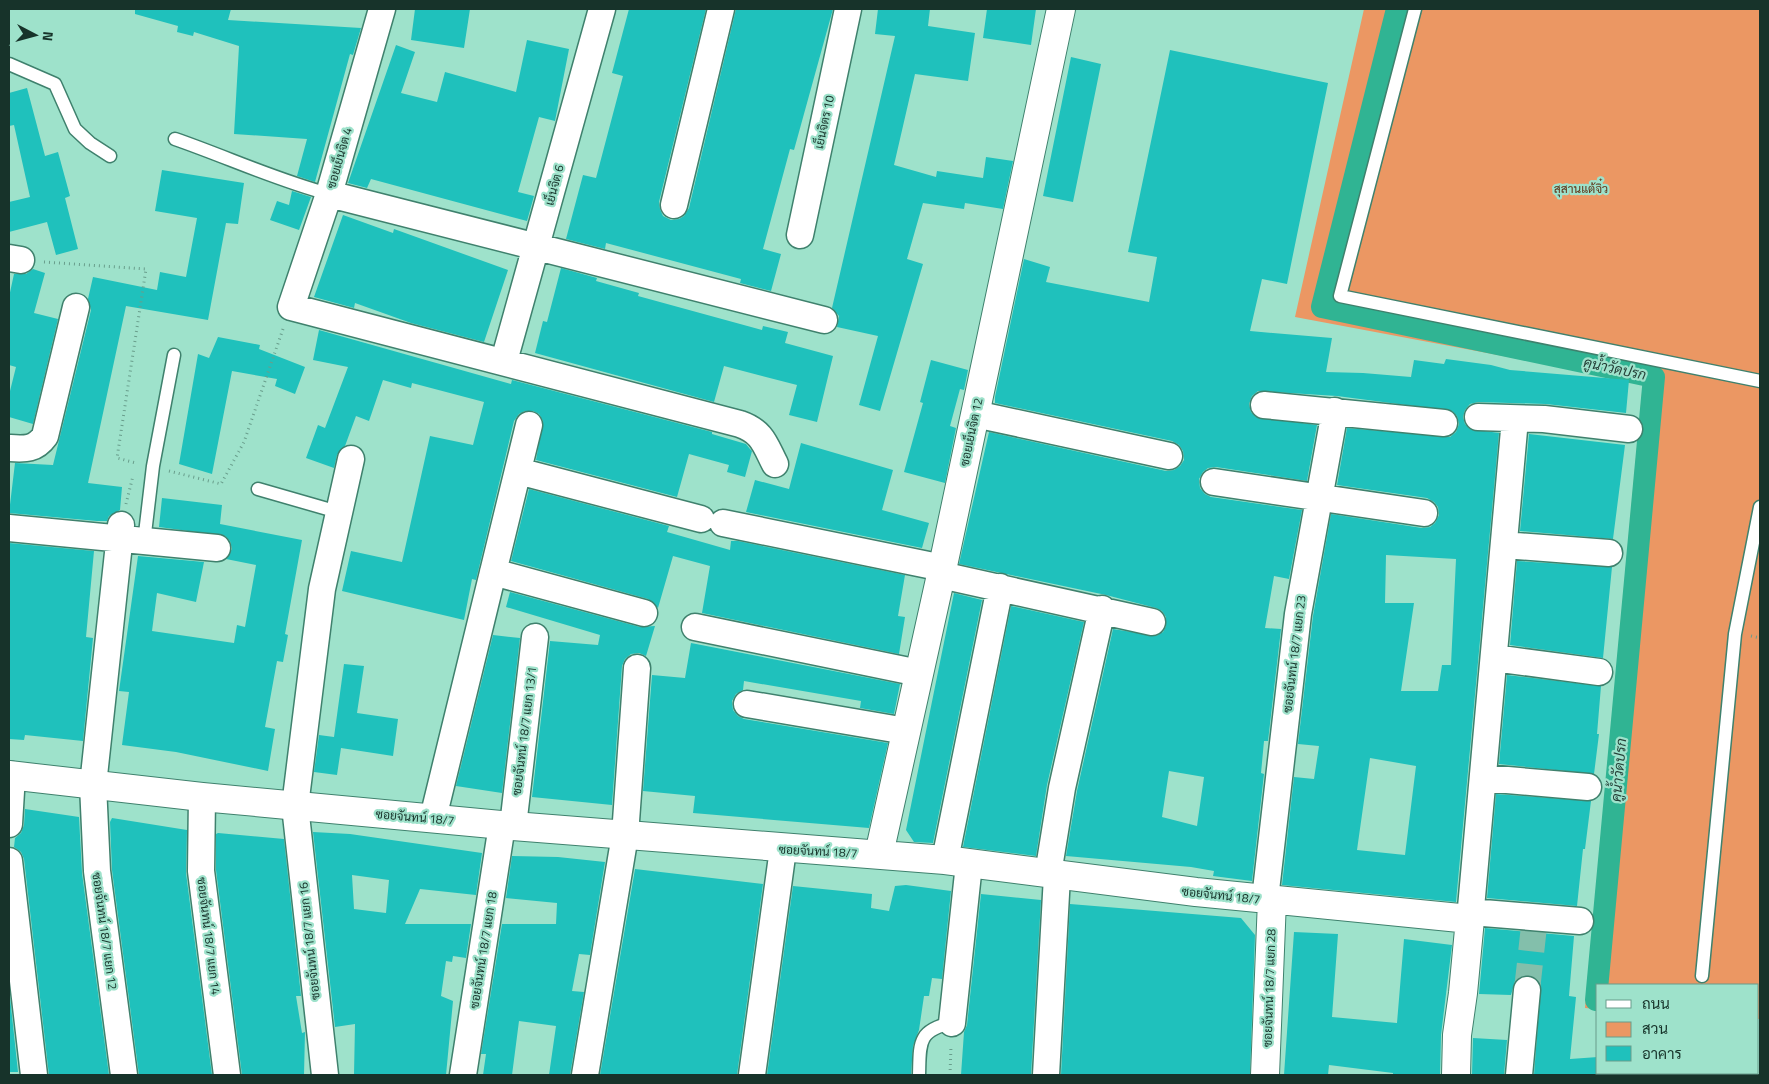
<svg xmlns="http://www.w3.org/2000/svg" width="1769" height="1084" font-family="'Titillium Web',Sarabun,sans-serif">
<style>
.green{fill:#eb9763}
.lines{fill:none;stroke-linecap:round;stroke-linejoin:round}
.canal{stroke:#30b493;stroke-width:22}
.building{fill:#1fc1bc;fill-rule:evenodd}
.minor-tunnel{stroke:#83bfab;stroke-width:26;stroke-dasharray:26 13;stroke-linecap:butt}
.service-casing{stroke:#3f816d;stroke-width:15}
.minor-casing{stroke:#3f816d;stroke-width:29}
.tertiary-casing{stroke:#3f816d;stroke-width:30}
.path{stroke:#699e8c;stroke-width:3;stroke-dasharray:1 4;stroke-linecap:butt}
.service{stroke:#fff;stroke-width:12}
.minor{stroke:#fff;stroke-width:26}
.tertiary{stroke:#fff;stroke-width:28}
.labels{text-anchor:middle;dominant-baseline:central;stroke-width:4.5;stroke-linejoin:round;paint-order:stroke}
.street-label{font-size:12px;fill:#17332a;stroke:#9ee2cb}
.park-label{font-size:12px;fill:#5f351a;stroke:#9ee2cb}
.water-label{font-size:14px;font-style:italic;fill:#253f37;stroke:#9ee2cb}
</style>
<rect width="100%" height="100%" fill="#9ee2cb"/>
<path class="green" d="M1364,9H1760V1019H1758V985H1598V1009L1585,1008L1643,382L1295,317Z"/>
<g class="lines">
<path class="canal" d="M1397,9L1322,307L1654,377L1596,1000H1598"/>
</g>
<path class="building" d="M135,9H231L228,20L361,28L353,55L350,54L315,182L297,176L307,139L234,134L239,46L194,32L193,36L177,32L178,26L135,14Z
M415,9H470L464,48L411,40Z
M629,9H706L659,202L660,209L663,216L671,220L679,219L684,216L689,208L736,9H833L794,150L790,149L763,249L781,254L771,291L740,283L741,279L606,243L605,249L566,239L583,175L596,178L623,76L612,73Z
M878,9H930L928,26L975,33L968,81L915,74L894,165L936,177L937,171L983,178L986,157L1013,161L1003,209L965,203L964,209L923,203L907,259L923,264L880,411L859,405L878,336L837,327L839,316L832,308L895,36L875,34Z
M987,9H1036L1031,45L983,38Z
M527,40L569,49L555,121L539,117L518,192L534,196L527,221L371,179L367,188L348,183L396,45L415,52L401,93L437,102L445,72L516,92Z
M1170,50L1328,83L1287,284L1262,279L1250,331L1332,338L1326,372L1363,373L1411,377L1414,360L1444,364L1446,359L1491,365L1510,370L1629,380L1626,413L1546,404L1478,402L1470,404L1465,410L1463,417L1465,424L1470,429L1499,433L1456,902L1282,885L1294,777L1314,779L1319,746L1298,744L1313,616L1331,514L1422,528L1430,527L1435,523L1439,515L1438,507L1434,502L1427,498L1337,485L1347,428L1450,437L1456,432L1459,424L1457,416L1452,411L1337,396L1258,391L1252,396L1249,404L1251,412L1256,417L1317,425L1307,481L1216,467L1208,468L1203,472L1199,479L1200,488L1205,494L1211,497L1302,510L1289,579L1274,576L1265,628L1281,629L1268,741H1264L1261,773L1264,774L1252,881L1213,876L1214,871L1191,867L1066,856L1077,791L1113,629L1156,636L1163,632L1166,626V617L1162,611L1156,608L1106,595L959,564L989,432L1166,471L1174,470L1180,466L1184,460L1183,451L1179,445L1172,441L995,403V397L1024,259L1050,267L1046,282L1149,302L1157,257L1128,252ZM1386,555L1456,559L1451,665H1442L1438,691H1401L1414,603H1385ZM1370,758L1416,766L1405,855L1357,850ZM1169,771L1204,777L1197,826L1162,817Z
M1071,57L1101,64L1073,202L1043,196Z
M27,88L45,156L58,152L70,196L65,198L78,249L56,255L47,222L9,232V202L30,197L14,125L9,126V93Z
M162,170L244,183L238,224L226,223L208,320L126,306L88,483L122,487L120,510L109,516L107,521H97L9,513L15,463L53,465L91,310L88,299L93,277L157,290L160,272L186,277L197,218L155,211Z
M292,191L311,197L299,230L270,220L277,201L289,205Z
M343,215L393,233L394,229L508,270L484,342L411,323L355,303L354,308L314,297Z
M561,268L597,278L596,281L639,293L638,296L762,330L763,326L788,332L785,343L833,356L817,422L789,415L797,385L724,366L714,402L535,353L543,321L547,322Z
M33,269L45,273L34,313L58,319L33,424L9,417V395L16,367L9,365V297L14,274H26Z
M319,330L511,384L512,380L712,432V434L746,444L750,449L752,451L745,477L727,472L729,465L689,454L677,497L536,460L543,421L539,414L533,411H525L519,414L514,421L476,580L472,579L464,620L342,591L351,551L402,562L430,436L473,445L484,402L412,383L411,388L383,380L369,421L356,416L345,446L337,455L334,468L306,458L318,425L325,428L348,367L313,360Z
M218,337L260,345L259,349L305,367L295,394L275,386L277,379L232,371L212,474L179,464L198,354L209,358Z
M931,360L968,370L964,390L960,389L950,426L956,428L945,483L904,472L923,403L920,402Z
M1529,434L1625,445L1613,539L1520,531Z
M801,443L893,470L882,510L929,523L922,548L746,512L755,480L789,489Z
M529,489L669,526L667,532L730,550L731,541H738L905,575L898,616L905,617L899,654L702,613L710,566L673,556L658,608L648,599L511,561Z
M162,498L222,505L220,524L302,540L285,634L288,635L283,662L277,661L265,727L275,729L268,771L176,752L122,745L129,692L119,691L138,556L204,562L196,602L157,593L152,631L234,643L237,625L245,627L256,565L226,559L232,549L230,541L225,536L159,527Z
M9,543L94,551L86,637L93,638L83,741L25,735L24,740L9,739Z
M1517,561L1612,567L1603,658L1510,645Z
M510,592L640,627L655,626L646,656L639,653L631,654L625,659L622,666L612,805L532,797L550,641L598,645L600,635L506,607Z
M954,593L982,600L933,843L914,842L906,830Z
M1011,606L1084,622L1047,785L1036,856L963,847Z
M493,635L520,638L502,793L456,786Z
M691,643L900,684L894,714L860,708L861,701L744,681L743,690L736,694L732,701L733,710L738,716L744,719L888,743L869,828L693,813L695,796L643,791L652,675L685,678Z
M344,664L364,666L357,713L398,719L393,756L341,748L337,775L314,772L319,735L334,737Z
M1507,675L1601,686L1597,734H1599L1594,774L1499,764Z
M1496,794L1591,801L1585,849H1583L1577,906L1487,898Z
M25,809L79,817L82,873L109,1075H49L24,859L21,852L14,847L15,838L21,833L24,825Z
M112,818L187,830L186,873L212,1075H139L112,870L110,822Z
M313,832L350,834L482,853L476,895L420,889L405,924H471L466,958L453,956L452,962L446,961L441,996L453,1001L446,1075H354L355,1024L335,1027ZM352,875L389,880L386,913L354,909Z
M218,833L284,839L301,996H296L302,1033L305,1032L304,1075H242L216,870V834Z
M512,856L558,857L605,862L590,955L579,954L572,991L584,992L570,1075H549L556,1026L519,1021L512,1075H483L486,1054H481L502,924H556L557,903L506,898Z
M635,869L763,884L737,1075H600Z
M906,885L951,891L942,979L932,978L929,996H924L919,1030L913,1046L911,1075H767L793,886L872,894L871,908L889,911L895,886Z
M981,894L1041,900L1031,1075H961L964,1032L967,1025Z
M1070,904L1241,918L1255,935L1250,1075H1061Z
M1485,928L1574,936L1569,996L1576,997L1570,1059L1598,1057V1075H1534L1541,984L1535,978L1528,975L1520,977L1515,981L1511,995L1479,994Z
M1294,932L1338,934L1332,1017L1397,1023L1404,939L1452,945L1441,1035L1440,1075H1393V1073L1329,1065L1328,1075H1284Z
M9,988L18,1072H9Z
M1473,1038L1507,1040L1504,1075H1472Z"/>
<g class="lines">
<path class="minor-tunnel" d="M1527,990L1535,917"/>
<defs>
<path id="service" d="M1415,9L1340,296L1760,381
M9,64L55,84L75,129L90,143L110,156
M175,139C227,157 276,180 329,194
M258,489L338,512
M144,542L153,466L174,355
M1702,976L1735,634L1760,507
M919,1075C920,1044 917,1030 952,1023"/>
<path id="minor" d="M382,9L329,194L291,307L740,424C763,432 765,445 775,464
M329,194L824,320
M674,205L721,9
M800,235L848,9
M9,258L21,260
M504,361L602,9
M1264,405L1444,423
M975,414L1169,456
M1478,417L1544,419L1629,429
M9,448C25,449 35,450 45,436L76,307
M518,471L701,519
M1214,482L1424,513
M723,523L943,568
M121,525L93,785L97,871L124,1075
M9,528L217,548
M1504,545L1609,553
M493,572L644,613
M941,575L1152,622
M695,627L919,673
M1494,658L1599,672
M747,704L906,731
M1484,778L1588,787
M202,797L201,871L227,1075
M433,818L529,425
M9,824L12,775
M513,826L535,637
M945,860L1000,587
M9,861L34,1075
M1048,874L1062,788L1102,609
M1265,899L1298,614L1335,411
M1471,912L1580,921
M1470,919L1515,419
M952,1023L969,864
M325,1075L295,806L322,589L351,459
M463,1075L502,825
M585,1075L625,835L637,668
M752,1075L783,849
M1046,1075L1057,876
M1519,1075L1527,990"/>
<path id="tertiary" d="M9,775L202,797L513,826L945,860L1196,892L1470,919L1463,993L1457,1035L1456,1075
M879,854L941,575L1061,9
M1265,1075L1272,900"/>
</defs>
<use href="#service" class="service-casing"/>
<use href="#minor" class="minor-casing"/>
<use href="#tertiary" class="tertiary-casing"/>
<path class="path" d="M44,262L146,269L117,458L136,463
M169,471L221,484L244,442L283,329
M126,504L133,476
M1751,636L1760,638
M950,1075L951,1046"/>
<use href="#service" class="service"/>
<use href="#minor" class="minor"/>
<use href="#tertiary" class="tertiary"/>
</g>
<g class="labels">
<g class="street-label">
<text transform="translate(824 122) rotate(-78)">เย็นจิตร 10</text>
<text transform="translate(339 158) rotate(-74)">ซอยเย็นจิต 4</text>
<text transform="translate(554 185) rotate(-75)">เย็นจิต 6</text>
<text transform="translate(971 432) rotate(-78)">ซอยเย็นจิต 12</text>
<text transform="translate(1294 654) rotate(-83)">ซอยจันทน์ 18/7 แยก 23</text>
<text transform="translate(524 731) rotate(-83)">ซอยจันทน์ 18/7 แยก 13/1</text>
<text transform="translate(415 817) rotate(5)">ซอยจันทน์ 18/7</text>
<text transform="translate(818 851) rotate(3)">ซอยจันทน์ 18/7</text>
<text transform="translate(1221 895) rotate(6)">ซอยจันทน์ 18/7</text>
<text transform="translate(105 931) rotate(82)">ซอยจันทน์ 18/7 แยก 12</text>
<text transform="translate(209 936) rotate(83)">ซอยจันทน์ 18/7 แยก 14</text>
<text transform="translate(309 941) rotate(-96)">ซอยจันทน์ 18/7 แยก 16</text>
<text transform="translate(483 950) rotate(-81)">ซอยจันทน์ 18/7 แยก 18</text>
<text transform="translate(1269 988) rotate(-88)">ซอยจันทน์ 18/7 แยก 28</text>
</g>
<g class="park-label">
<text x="1581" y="188">สุสานแต้จิ๋ว</text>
</g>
<g class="water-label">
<text transform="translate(1615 368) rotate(12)">คูน้ำวัดปรก</text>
<text transform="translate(1618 770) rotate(-85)">คูน้ำวัดปรก</text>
</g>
</g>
<rect width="1769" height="1084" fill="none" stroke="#17332a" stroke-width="20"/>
<rect x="1596" y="984" width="162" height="90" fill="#9ee2cb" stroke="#689c8b"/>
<rect x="1606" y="1000" width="25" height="8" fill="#ffffff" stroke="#689c8b"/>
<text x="1642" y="1009" font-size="15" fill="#17332a">ถนน</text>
<rect x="1606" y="1022" width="25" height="15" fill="#eb9763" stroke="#689c8b"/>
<text x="1642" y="1034" font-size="15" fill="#17332a">สวน</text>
<rect x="1606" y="1046" width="25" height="15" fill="#1fc1bc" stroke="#689c8b"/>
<text x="1642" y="1059" font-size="15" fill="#17332a">อาคาร</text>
<g transform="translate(35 35) rotate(96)" stroke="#9ee2cb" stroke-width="4" paint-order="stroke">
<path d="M0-4L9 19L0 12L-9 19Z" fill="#17332a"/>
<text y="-8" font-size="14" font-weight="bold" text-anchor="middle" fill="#17332a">N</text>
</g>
</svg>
